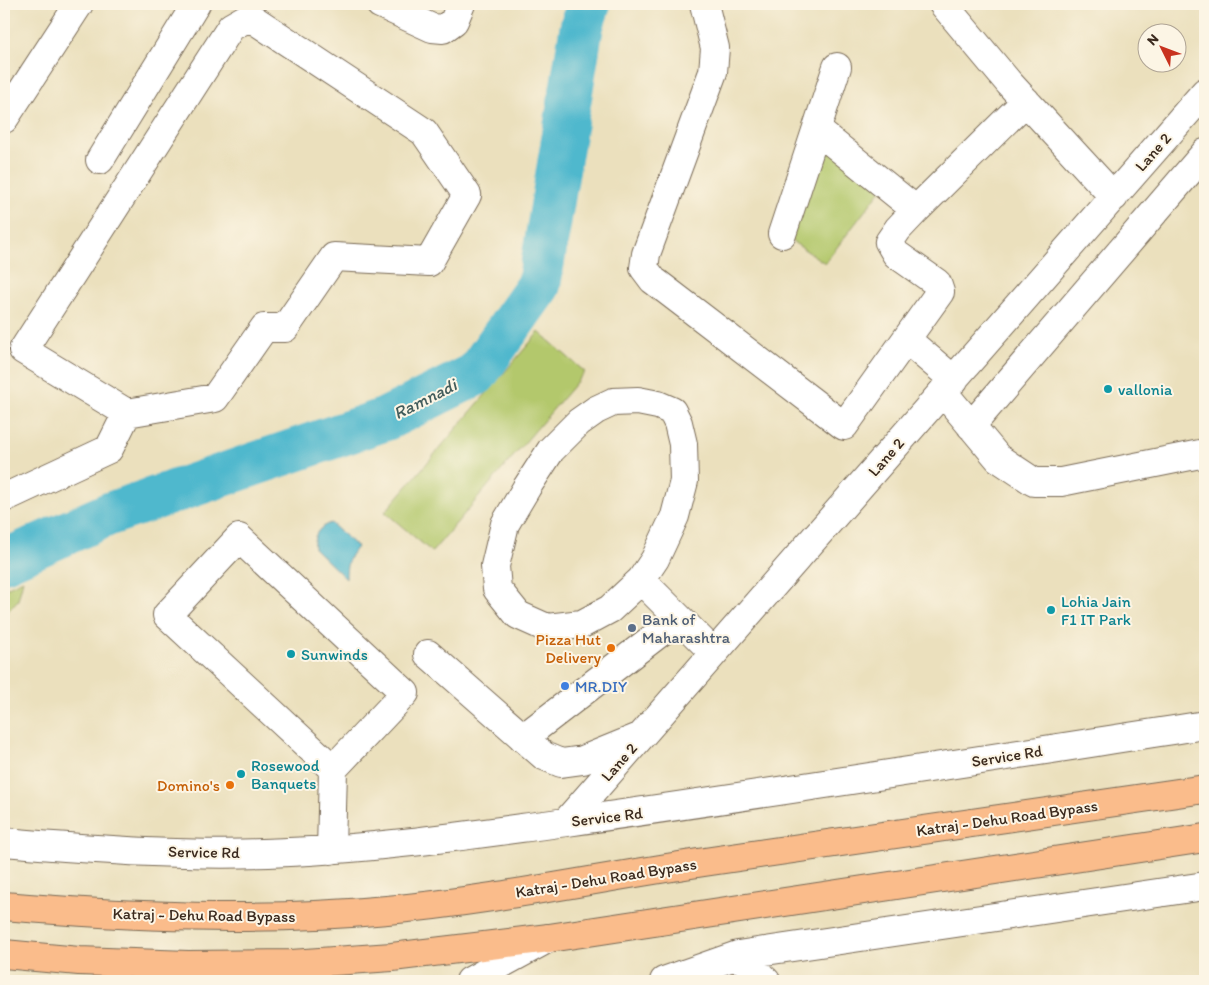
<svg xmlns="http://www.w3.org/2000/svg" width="1209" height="985" font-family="Itim,sans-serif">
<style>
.green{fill:#b3c86c;stroke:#777945}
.water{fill:#4fb8cd;stroke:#457176}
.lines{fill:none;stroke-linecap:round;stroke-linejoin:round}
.river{stroke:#4fb8cd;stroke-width:44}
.minor-casing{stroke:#796a56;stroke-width:30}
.highway-casing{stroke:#796a56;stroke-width:30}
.minor{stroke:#fff;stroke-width:28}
.highway{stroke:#fabc8b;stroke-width:28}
.culture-dot{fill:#0f9aa8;stroke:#fcf5e5;stroke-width:2}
.service-dot{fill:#5c6f8a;stroke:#fcf5e5;stroke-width:2}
.food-dot{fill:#e8710a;stroke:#fcf5e5;stroke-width:2}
.shop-dot{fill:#3f7fe0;stroke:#fcf5e5;stroke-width:2}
.labels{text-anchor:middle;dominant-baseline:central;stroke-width:4;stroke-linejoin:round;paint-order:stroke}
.street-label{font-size:16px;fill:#3b2a1e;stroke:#fcf5e5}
.culture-label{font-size:16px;fill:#0d838f;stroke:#fcf5e5;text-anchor:start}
.service-label{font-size:16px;fill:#4e5e75;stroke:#fcf5e5;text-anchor:start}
.food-label{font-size:16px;fill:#c56008;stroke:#fcf5e5;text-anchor:end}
.shop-label{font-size:16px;fill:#366cbe;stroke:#fcf5e5;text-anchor:start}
.water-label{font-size:18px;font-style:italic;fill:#425c5b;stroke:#fcf5e5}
</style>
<rect width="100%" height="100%" fill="#fcf5e5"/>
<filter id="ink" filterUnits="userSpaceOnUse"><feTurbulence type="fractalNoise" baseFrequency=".02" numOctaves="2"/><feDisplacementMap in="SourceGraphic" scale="10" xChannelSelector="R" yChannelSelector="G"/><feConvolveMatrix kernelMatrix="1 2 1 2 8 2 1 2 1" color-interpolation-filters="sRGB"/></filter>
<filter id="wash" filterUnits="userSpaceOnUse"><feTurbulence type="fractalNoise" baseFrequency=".0096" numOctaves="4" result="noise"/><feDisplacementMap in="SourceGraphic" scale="20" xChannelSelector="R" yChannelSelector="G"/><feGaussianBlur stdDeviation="1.12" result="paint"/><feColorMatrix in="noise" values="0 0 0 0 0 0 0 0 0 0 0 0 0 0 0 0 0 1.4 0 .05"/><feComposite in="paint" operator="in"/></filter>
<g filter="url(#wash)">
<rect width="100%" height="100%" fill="#ebe0bd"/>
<path class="green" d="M823,143L881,190L825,263L790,240Z
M539,332L585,372L432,552L385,512Z
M23,580L18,600L4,615V589Z"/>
<path class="water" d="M331,523L357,547C348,558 346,565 346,579L314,548C312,537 319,526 331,523Z"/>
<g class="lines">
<path class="river" d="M4,561L109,514L386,419L476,374L539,285L582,25L589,4"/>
</g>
</g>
<g filter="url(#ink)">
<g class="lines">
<defs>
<path id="minor" d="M380,4L432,28L443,29L454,21L461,4
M704,4L715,48L713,72L646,254L644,268L653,280L844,426L940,292L937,283L896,254L889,242L898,229L916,210L1026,101
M943,4L1009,83L1114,197
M245,19H253L424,132L467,195L429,262L334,257L285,328H264L215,398L127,413L23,350L231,27Z
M4,119L79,4
M817,130L916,210
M100,160L196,4
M782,234L837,67
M907,340L954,380
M943,392L998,458L1034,482H1061L1205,453
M638,401L658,405L672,411L678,423L683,444L684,481L675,516L655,559L641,580L610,609L582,624L547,628L518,615L497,589L495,566L505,524L527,487L551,450L579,422L596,410L613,402Z
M971,426L1205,153
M4,498L109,449L127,413
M641,580L714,653
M428,654L544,756L561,763L583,760L637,738
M523,738L679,618
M566,822L1205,92
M4,842C98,850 194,857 289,852C383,848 475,834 567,822C780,792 993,758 1205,725
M331,850L333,769L405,693L239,538L167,615L333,769
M738,955L766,981
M470,981L549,938
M664,981L738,955L1205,886"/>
<path id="highway" d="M4,906C131,917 259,922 387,910C496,900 603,877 711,861C876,836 1041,813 1205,789
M4,954L79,961L188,965L291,964L392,957L549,938L1205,838"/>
</defs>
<use href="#minor" class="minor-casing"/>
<use href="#highway" class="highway-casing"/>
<use href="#minor" class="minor"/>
<use href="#highway" class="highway"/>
</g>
</g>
<g class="culture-dot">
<circle cx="1108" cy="389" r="5"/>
<circle cx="1051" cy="610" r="5"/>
<circle cx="291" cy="654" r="5"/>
<circle cx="241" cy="774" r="5"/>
</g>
<circle class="service-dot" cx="632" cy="628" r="5"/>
<g class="food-dot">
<circle cx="611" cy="648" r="5"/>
<circle cx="230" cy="785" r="5"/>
</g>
<circle class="shop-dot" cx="565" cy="686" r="5"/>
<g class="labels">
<g class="street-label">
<text transform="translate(1153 152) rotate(-49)">Lane 2</text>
<text transform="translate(886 457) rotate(-49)">Lane 2</text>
<text transform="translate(1007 756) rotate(-9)">Service Rd</text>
<text transform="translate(619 762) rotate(-49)">Lane 2</text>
<text transform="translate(607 817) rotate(-7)">Service Rd</text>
<text transform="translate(1007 818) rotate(-8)">Katraj - Dehu Road Bypass</text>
<text transform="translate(204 852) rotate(1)">Service Rd</text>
<text transform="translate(606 878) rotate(-9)">Katraj - Dehu Road Bypass</text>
<text transform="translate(204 915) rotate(1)">Katraj - Dehu Road Bypass</text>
</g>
<g class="culture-label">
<text x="1118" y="389">vallonia</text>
<text x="1061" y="601">Lohia Jain<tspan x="1061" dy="18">F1 IT Park</tspan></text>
<text x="301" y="654">Sunwinds</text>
<text x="251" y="765">Rosewood<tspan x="251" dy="18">Banquets</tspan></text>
</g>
<g class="service-label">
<text x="642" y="619">Bank of<tspan x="642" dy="18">Maharashtra</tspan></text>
</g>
<g class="food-label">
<text x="601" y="639">Pizza Hut<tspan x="601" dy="18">Delivery</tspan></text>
<text x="220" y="785">Domino's</text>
</g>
<g class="shop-label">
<text x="575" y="686">MR.DIY</text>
</g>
<g class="water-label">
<text transform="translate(425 399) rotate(-27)">Ramnadi</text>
</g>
</g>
<rect width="1209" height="985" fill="none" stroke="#fcf5e5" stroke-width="20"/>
<g transform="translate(1162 48) rotate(312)"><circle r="24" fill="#fcf5e5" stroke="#afa495"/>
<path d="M0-4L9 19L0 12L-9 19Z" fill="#c8321e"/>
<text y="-8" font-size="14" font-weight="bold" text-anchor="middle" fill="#3b2a1e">N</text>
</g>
</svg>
